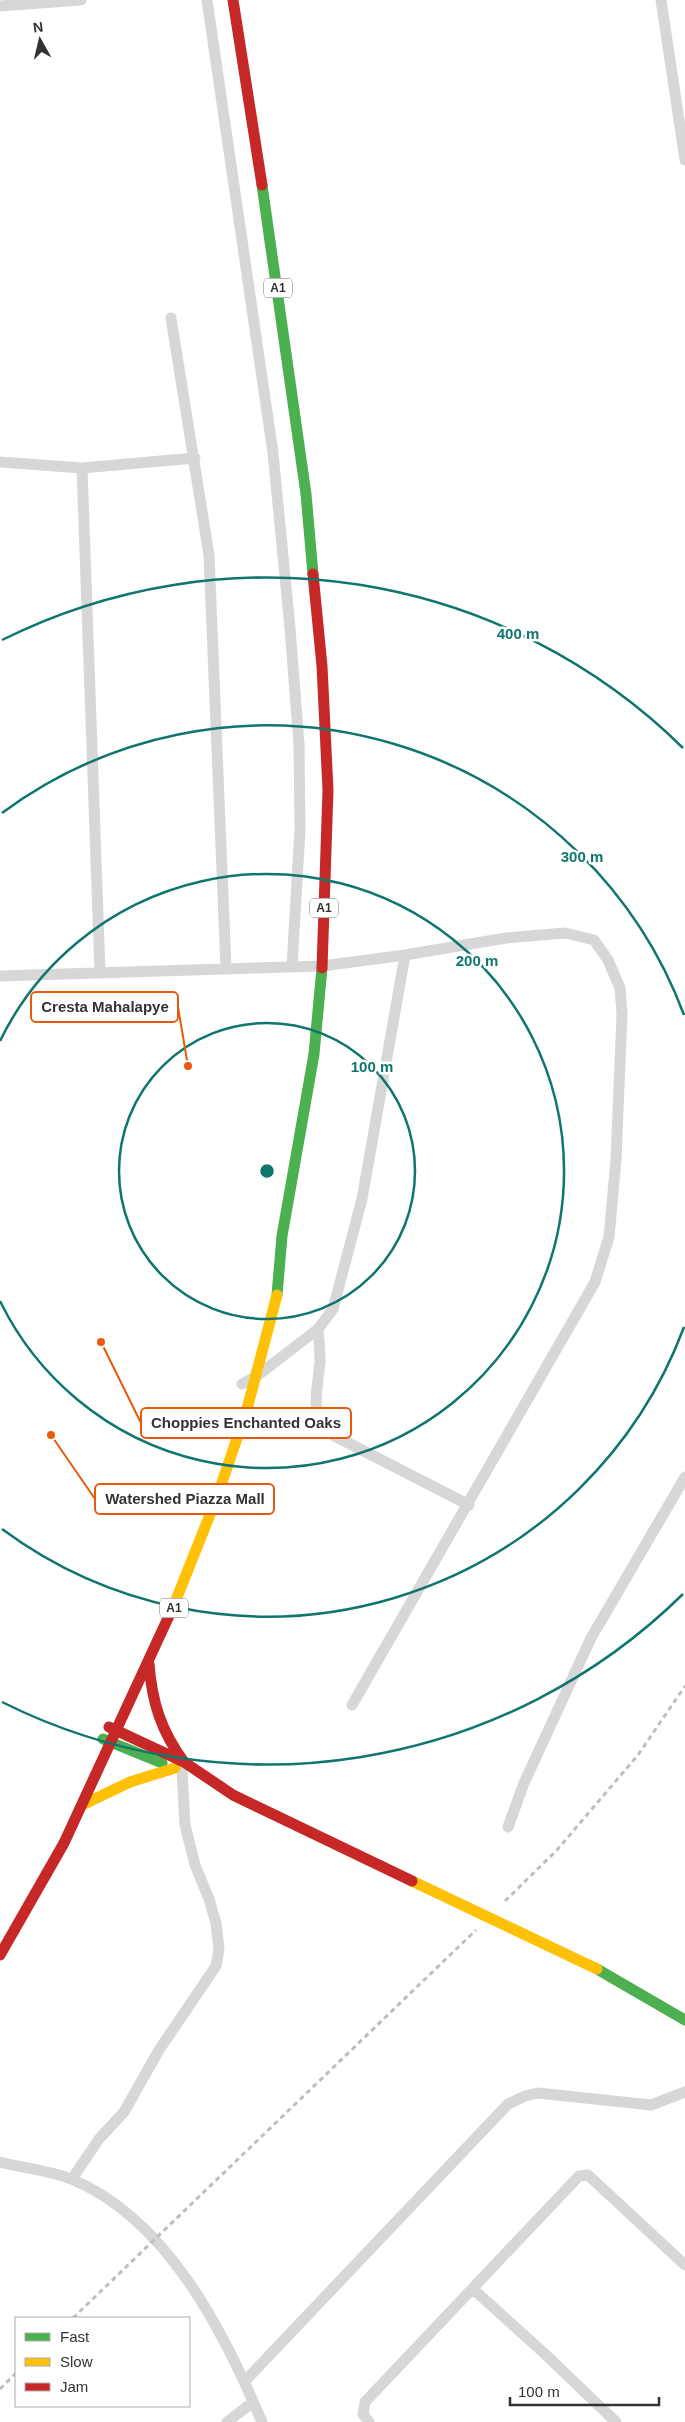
<svg xmlns="http://www.w3.org/2000/svg" width="685" height="2422" font-family="Helvetica,sans-serif">
<style>
.lines{fill:none;stroke-linecap:round;stroke-linejoin:round}
.street{stroke:#d7d7d7;stroke-width:11}
.fast{stroke:#4caf50;stroke-width:11}
.slow{stroke:#ffc107;stroke-width:11}
.jam{stroke:#c62828;stroke-width:11}
.rail{stroke:#bebebe;stroke-width:3;stroke-dasharray:5 4;stroke-linecap:butt}
.ring{fill:none;stroke:#0f766e;stroke-width:2.5}
.labels{text-anchor:middle;dominant-baseline:central;stroke-width:5;stroke-linejoin:round;paint-order:stroke}
.shield{fill:#fff;stroke:#707070;stroke-width:1}
.shield-label{font-size:12px;font-weight:bold;fill:#333}
.centre{fill:#0f766e;stroke:#fff;stroke-width:2.5}
.ring-label{font-size:15px;text-anchor:middle;font-weight:bold;fill:#0f766e;stroke:#fff;stroke-width:5;stroke-linejoin:round;paint-order:stroke}
.leader{fill:none;stroke:#e8590c;stroke-width:2}
.callout-dot{fill:#e8590c;stroke:#fff;stroke-width:2}
.callout{fill:#fff;stroke:#e8590c;stroke-width:2}
.callout-label{font-size:15px;text-anchor:middle;font-weight:bold;fill:#333}
</style>
<rect width="100%" height="100%" fill="#fff"/>
<g class="lines">
<path class="street" d="M207,0L273,453L290,628L299,744L300,830L292,966
M661,0L685,160
M0,6L81,0
M171,318L209,555L226,968
M0,462L82,468L195,458
M82,468L100,972
M0,976L322,966L405,955L506,938L565,933L594,940L608,960L620,988L622,1014L616,1160L609,1237L595,1282L352,1705
M318,1329C319,1340 320,1351 320,1361C318,1386 311,1407 323,1430L469,1505
M242,1384L257,1376L318,1329L333,1309L362,1199L405,955
M508,1827L524,1783L591,1638L685,1477
M0,2162C23,2168 48,2170 71,2179C167,2218 224,2332 262,2422
M72,2179L99,2139L124,2112L159,2050L216,1966L219,1949L216,1923L209,1899L195,1865L185,1825L182,1771
M473,2289L545,2354L616,2422
M245,2381L508,2104L525,2096L538,2093L651,2105L685,2092
M227,2422L253,2402
M369,2422L363,2414L365,2402L579,2176L588,2175L685,2265"/>
<path class="fast" d="M262,185L306,494L313,574
M277,1295L282,1236L314,1054L322,968
M103,1739L162,1763
M597,1969L685,2020"/>
<path class="slow" d="M174,1605L217,1497L247,1409L277,1295
M82,1805L130,1782L175,1768
M412,1881L597,1969"/>
<path class="jam" d="M233,0L262,185
M313,574L322,666L328,790L322,968
M149,1664C152,1702 161,1731 184,1762
M109,1727L184,1762L233,1795L412,1881
M0,1955L64,1843L174,1605"/>
<path class="rail" d="M505,1901L557,1850L638,1755L685,1686
M73,2318L476,1930
M0,2389L16,2373"/>
</g>
<g class="ring">
<circle cx="267" cy="1171" r="148"/>
<path d="M0 1041A297 297 0 1 1 0 1301"/>
<path d="M684 1327A445 445 0 0 1 2 1529M2 813A445 445 0 0 1 684 1015"/>
<path d="M683 1594A593 593 0 0 1 2 1702M2 640A593 593 0 0 1 683 748"/>
</g>
<g class="labels">
<g class="shield">
<rect x="264" y="278.5" width="28" height="19" rx="4"/>
<rect x="310" y="898.5" width="28" height="19" rx="4"/>
<rect x="160" y="1598.5" width="28" height="19" rx="4"/>
</g>
<g class="shield-label">
<text x="278" y="288">A1</text>
<text x="324" y="908">A1</text>
<text x="174" y="1608">A1</text>
</g>
</g>
<circle cx="267" cy="1171" r="8" class="centre"/>
<g class="ring-label">
<text x="518" y="639">400 m</text>
<text x="582" y="862">300 m</text>
<text x="477" y="966">200 m</text>
<text x="372" y="1072">100 m</text>
</g>
<path class="leader" d="M188 1066L178 1007M101 1342L141 1423M51 1435L95 1499"/>
<g class="callout-dot">
<circle cx="188" cy="1066" r="5"/>
<circle cx="101" cy="1342" r="5"/>
<circle cx="51" cy="1435" r="5"/>
</g>
<g class="callout">
<rect x="31" y="992" width="147" height="30" rx="5"/>
<rect x="141" y="1408" width="210" height="30" rx="5"/>
<rect x="95" y="1484" width="179" height="30" rx="5"/>
</g>
<g class="callout-label">
<text x="105" y="1012">Cresta Mahalapye</text>
<text x="246" y="1428">Choppies Enchanted Oaks</text>
<text x="185" y="1504">Watershed Piazza Mall</text>
</g>
<rect x="15" y="2317" width="175" height="90" fill="#ffffff" stroke="#adadad"/>
<rect x="25" y="2333" width="25" height="8" fill="#4caf50" stroke="#adadad"/>
<text x="60" y="2342" font-size="15" fill="#333333">Fast</text>
<rect x="25" y="2358" width="25" height="8" fill="#ffc107" stroke="#adadad"/>
<text x="60" y="2367" font-size="15" fill="#333333">Slow</text>
<rect x="25" y="2383" width="25" height="8" fill="#c62828" stroke="#adadad"/>
<text x="60" y="2392" font-size="15" fill="#333333">Jam</text>
<g transform="translate(40 40) rotate(352)" stroke="#ffffff" stroke-width="4" paint-order="stroke">
<path d="M0-4L9 19L0 12L-9 19Z" fill="#333333"/>
<text y="-8" font-size="14" font-weight="bold" text-anchor="middle" fill="#333333">N</text>
</g>
<path d="M510 2397v8h149v-8" fill="none" stroke="#333333" stroke-width="2.5"/>
<text x="518" y="2397" font-size="15" fill="#333333" stroke="#ffffff" stroke-width="4" paint-order="stroke">100 m</text>
</svg>
